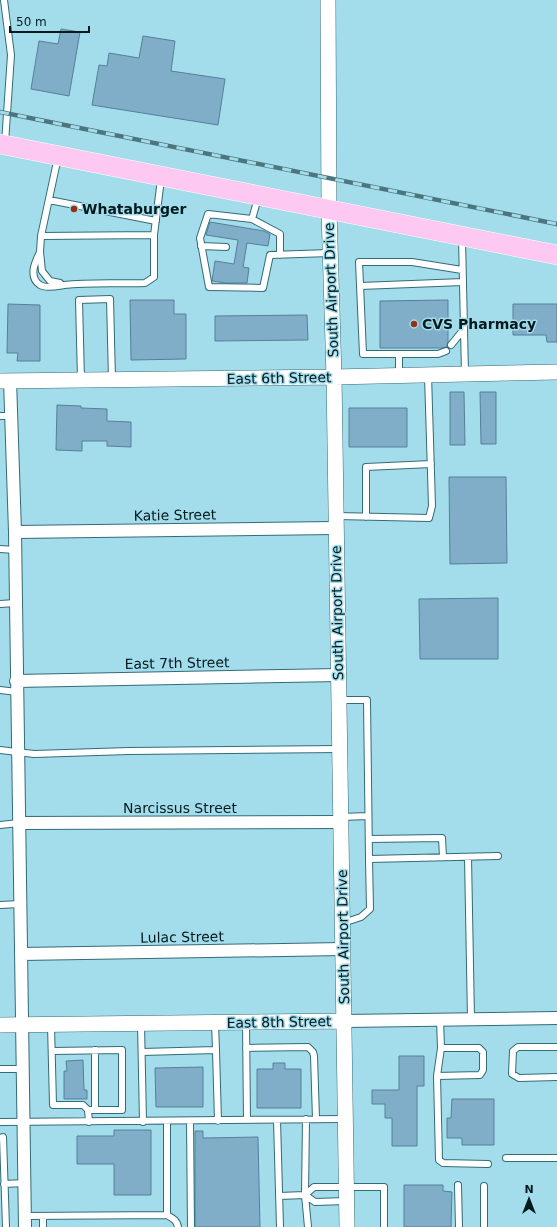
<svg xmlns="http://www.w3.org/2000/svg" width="557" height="1227" font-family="'DejaVu Sans',sans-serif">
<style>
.building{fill:#80adc7;stroke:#548099}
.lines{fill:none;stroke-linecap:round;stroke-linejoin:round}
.service-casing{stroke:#336b77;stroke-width:8}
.minor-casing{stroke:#336b77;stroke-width:14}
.tertiary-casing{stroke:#336b77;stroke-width:16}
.primary-casing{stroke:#fff;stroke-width:20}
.service{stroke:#fff;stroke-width:6}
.minor{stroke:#fff;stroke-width:12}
.tertiary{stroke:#fff;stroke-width:15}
.primary{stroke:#fdc8f2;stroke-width:19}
.rail-casing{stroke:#4d757e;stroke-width:4.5}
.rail{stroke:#a3ddeb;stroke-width:3;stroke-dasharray:9;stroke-linecap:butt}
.poi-dot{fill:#982f17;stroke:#a3ddeb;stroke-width:1.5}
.labels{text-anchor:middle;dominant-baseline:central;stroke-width:3;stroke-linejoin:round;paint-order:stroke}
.poi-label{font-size:14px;font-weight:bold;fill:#02191e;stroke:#a3ddeb;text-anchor:start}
.street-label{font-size:14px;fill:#02191e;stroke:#a3ddeb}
</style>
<rect width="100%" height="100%" fill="#a3ddeb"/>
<path class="building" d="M61,29L80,32L69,96L31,89L39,41L58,44Z
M143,36L175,41L171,71L225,79L218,125L92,105L99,65L107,66L109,53L139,58Z
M210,222L264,231L270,234L268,246L247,243L243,267L249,268L247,283H226L212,281L215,261L234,264L238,240L206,235Z
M130,300H174V314H186V359L131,360Z
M448,300V341L447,347L441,348H380V301Z
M8,304L40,305V361H17L18,353H7Z
M513,304H557V342H547L546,335H513Z
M307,315L308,340L215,341V316Z
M450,392H464L465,445H450Z
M480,392H496V444H481Z
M57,405L81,406V408L107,409V421L131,422V447L107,446V441H82V451L56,450Z
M349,408H407V447H349Z
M449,477H506L507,563L450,564Z
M498,598V659H420L419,599Z
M399,1056H424V1086H417V1146H392V1118H385V1104H372V1090H399Z
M83,1060L84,1090H87V1099H64V1071H67L66,1061Z
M273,1063H285V1069H301V1108H257V1069H273Z
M203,1067V1107H156L155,1068Z
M452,1099H494V1145H462V1138H447V1118H451Z
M114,1130H151V1195H114V1164H77V1136H114Z
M195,1131H203V1138L258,1137L260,1227H195Z
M404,1185H443V1191L452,1192L451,1227H404Z"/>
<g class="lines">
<defs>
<path id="service" d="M4,0L11,55L5,143
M58,157L41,236L154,235L161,179
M49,200L156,221
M252,219L258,198
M41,236L40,252L42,271L50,281L60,283
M462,238L465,374
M201,246L226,247
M40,252C35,262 28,277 40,285C46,289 58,286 64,285C91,282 118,284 145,283L154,277V235
M280,255V234L252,219L208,214L200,238L209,287L263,288L270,255L330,253
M360,286L463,282
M451,345L464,329
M399,354H438L446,351
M399,375V354H363L359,262H412L462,270
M81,380L79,300L110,299L112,379
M0,416H11
M337,516L429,518L432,506L428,375
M366,517V467L431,464
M0,549L15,550
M0,604L15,603
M0,690L17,692
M339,700H367L369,859
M0,750L34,754L129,751L340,749
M341,817L368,816
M0,825L19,823
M369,839L442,838L443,857
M468,857L471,1019
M0,905L20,904
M343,923L361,917L370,909L369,859L498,856
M440,1020L441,1048H479L483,1052V1070L480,1075L437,1076L439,1160L443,1163L488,1164
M215,1023L216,1050
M246,1023L247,1120
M141,1024L143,1122
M51,1025L53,1105H83L88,1110L89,1122
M557,1047H518L513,1051L512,1074L519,1078L557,1077
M246,1048L308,1047L313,1052L314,1056L316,1119
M52,1051L122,1050V1110H88
M142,1052L216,1050L218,1121
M0,1069H23
M437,1076L441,1048
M95,1110V1050
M306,1119L305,1195L308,1227
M277,1120L280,1227
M190,1121L191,1227
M0,1122L346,1119
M0,1138L3,1137L6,1227
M506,1158H557
M4,1184L25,1183
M458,1185L459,1227
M484,1186V1227
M279,1196L305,1195
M347,1201L315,1202L305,1195L314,1187H384V1227
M167,1215C172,1218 177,1220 178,1227
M25,1216L167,1215V1121
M43,1216V1227"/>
<path id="minor" d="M10,380L15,532L25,1227
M15,532L336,528
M16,681L339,675
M19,823L341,822
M21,954L343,949
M344,1021L557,1018"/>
<path id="tertiary" d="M328,0L329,210L334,377L347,1227
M0,381L334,377L557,372
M0,1025L344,1021"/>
<path id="primary" d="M0,144L557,255"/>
</defs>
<use href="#service" class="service-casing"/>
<use href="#minor" class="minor-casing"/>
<use href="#tertiary" class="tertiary-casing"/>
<use href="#primary" class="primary-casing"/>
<use href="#service" class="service"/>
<use href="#minor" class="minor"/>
<use href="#tertiary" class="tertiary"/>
<use href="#primary" class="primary"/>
<defs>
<path id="rail" d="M0,112L557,224"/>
</defs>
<use href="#rail" class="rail-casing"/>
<use href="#rail" class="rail"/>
</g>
<g class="poi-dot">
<circle cx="74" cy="209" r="4"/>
<circle cx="414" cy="324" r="4"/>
</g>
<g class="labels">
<g class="poi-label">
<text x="82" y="209">Whataburger</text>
<text x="422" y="324">CVS Pharmacy</text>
</g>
<g class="street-label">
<text transform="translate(331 290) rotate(-92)">South Airport Drive</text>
<text transform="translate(279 378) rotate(-1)">East 6th Street</text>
<text transform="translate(175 515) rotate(-1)">Katie Street</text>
<text transform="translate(337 613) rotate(-91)">South Airport Drive</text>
<text transform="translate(177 663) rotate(-1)">East 7th Street</text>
<text x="180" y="808">Narcissus Street</text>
<text transform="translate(182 937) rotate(-1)">Lulac Street</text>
<text transform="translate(343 937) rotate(-91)">South Airport Drive</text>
<text transform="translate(279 1022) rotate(-1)">East 8th Street</text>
</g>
</g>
<g transform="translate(529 1199)" stroke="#a3ddeb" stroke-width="3" paint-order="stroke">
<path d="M0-3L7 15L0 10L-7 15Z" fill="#02191e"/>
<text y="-6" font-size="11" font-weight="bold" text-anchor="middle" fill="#02191e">N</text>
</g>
<path d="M10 26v6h79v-6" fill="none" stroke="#02191e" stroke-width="2"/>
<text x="16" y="26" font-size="12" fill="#02191e" stroke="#a3ddeb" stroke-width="3" paint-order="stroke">50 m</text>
</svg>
